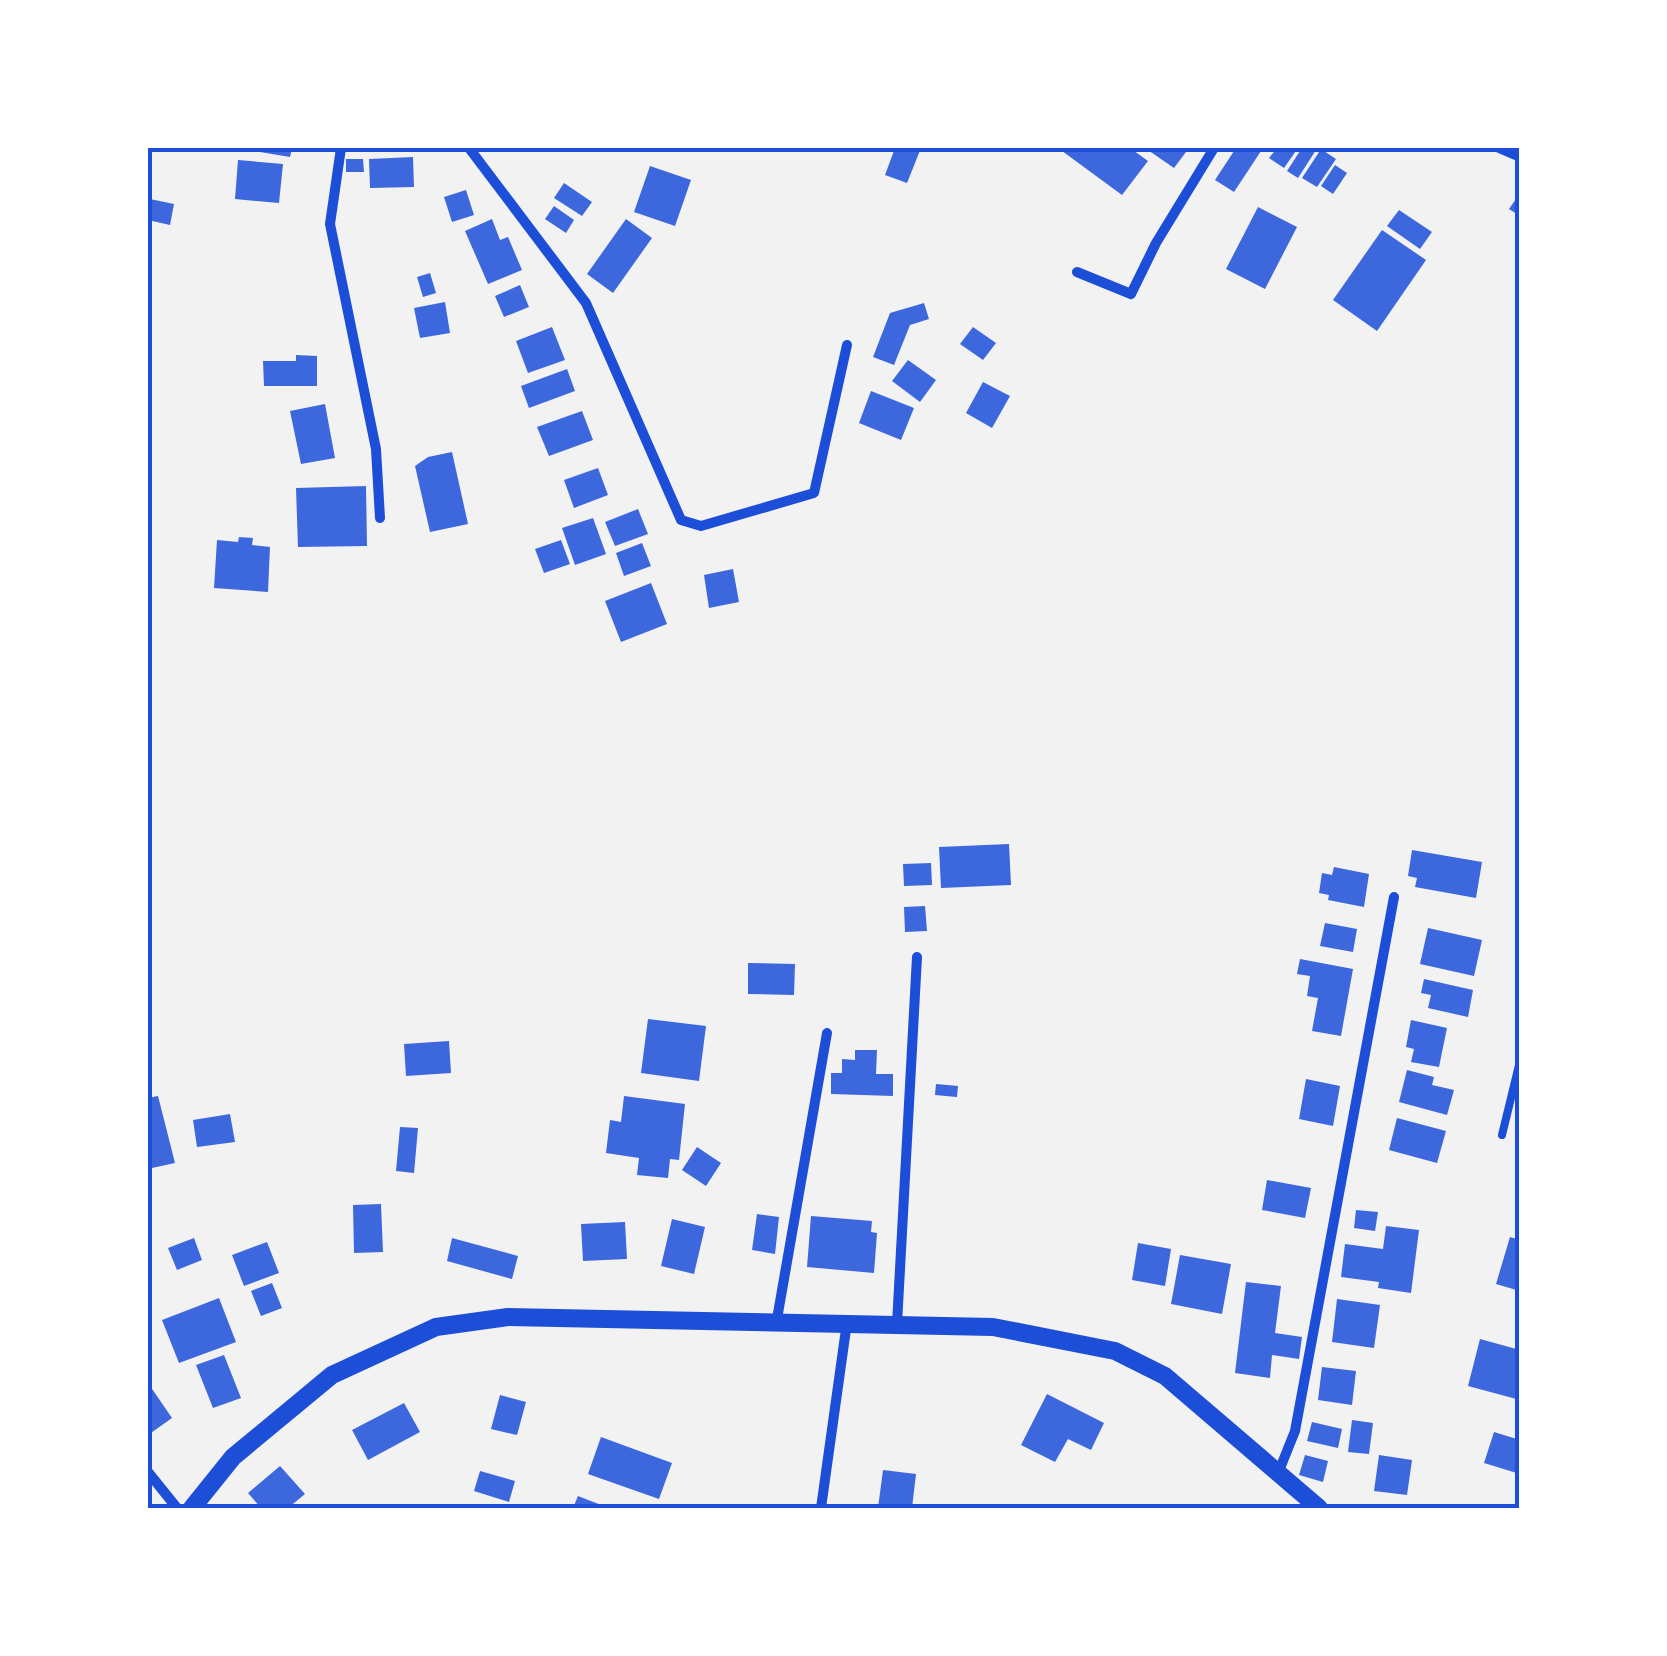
<svg xmlns="http://www.w3.org/2000/svg" width="1667" height="1656" font-family="'Archivo Narrow',sans-serif">
<style>
.building{fill:#3d67dc}
.lines{fill:none;stroke-linecap:round;stroke-linejoin:round}
.service{stroke:#1d4ed8;stroke-width:8}
.minor{stroke:#1d4ed8;stroke-width:10}
.tertiary{stroke:#1d4ed8;stroke-width:18}
.neatline{fill:none;stroke:#1d4ed8;stroke-width:4}
</style>
<rect width="100%" height="100%" fill="#f2f2f2"/>
<path class="building" d="M261,148H292L290,157L260,152Z
M895,148H921L907,183L885,175Z
M1058,148H1130L1148,161L1122,195Z
M1145,148H1189L1174,168Z
M1236,148H1263L1234,192L1215,180Z
M1277,148H1298L1284,168L1269,158Z
M1302,148L1316,150L1298,178L1287,171Z
M1321,149L1336,159L1317,187L1302,178Z
M413,157L414,187L370,188L369,159Z
M346,159H363L364,172H346Z
M238,160L283,164L279,203L235,199Z
M1335,165L1347,173L1333,194L1321,186Z
M650,166L691,180L675,226L634,212Z
M564,183L592,202L582,216L554,198Z
M466,190L474,215L452,222L444,197Z
M1520,193V216L1509,209Z
M150,199L174,204L170,225L148,220Z
M554,206L574,220L566,233L545,219Z
M1258,207L1297,227L1265,289L1226,269Z
M1399,210L1432,232L1420,249L1387,226Z
M492,219L500,240L508,237L522,270L488,284L465,231Z
M626,219L652,238L613,293L587,274Z
M1382,230L1426,260L1377,331L1333,300Z
M430,273L436,293L423,297L417,277Z
M520,285L529,307L504,317L495,296Z
M445,302L450,333L420,338L414,308Z
M924,303L929,319L910,325L894,365L873,357L890,313Z
M552,327L565,360L528,373L516,341Z
M973,327L996,343L983,360L960,344Z
M296,355L317,356V386H264L263,361H296Z
M908,360L936,380L920,402L892,381Z
M567,369L575,391L529,408L521,386Z
M983,382L1010,396L992,428L966,413Z
M871,391L914,408L901,440L859,423Z
M325,404L335,458L301,464L290,411Z
M582,411L593,440L549,456L537,427Z
M452,452L468,524L430,532L415,466L428,457Z
M598,468L608,495L574,508L564,480Z
M366,486L367,546L298,547L296,488Z
M638,509L648,534L615,546L605,522Z
M593,518L606,554L575,565L562,528Z
M239,537L253,538L252,545L270,547L268,592L214,588L217,540L238,542Z
M561,540L570,564L544,573L535,549Z
M642,543L651,566L624,576L616,553Z
M733,569L739,602L709,608L704,575Z
M651,583L667,624L621,642L605,601Z
M1009,844L1011,885L941,888L939,847Z
M1412,850L1482,862L1476,898L1415,887L1417,878L1408,876Z
M931,863L932,885L904,886L903,864Z
M1334,867L1369,874L1364,907L1328,900L1329,895L1319,893L1322,873L1332,875Z
M925,906L927,931L905,932L904,907Z
M1325,923L1357,929L1353,952L1320,946Z
M1428,928L1482,940L1474,976L1420,964Z
M1300,959L1353,969L1341,1036L1312,1031L1318,998L1307,996L1310,976L1297,974Z
M748,963L795,964L794,995L748,994Z
M1424,979L1473,990L1468,1017L1428,1008L1431,995L1421,993Z
M648,1019L706,1026L699,1081L641,1073Z
M1411,1020L1447,1028L1439,1067L1411,1062L1414,1049L1406,1047Z
M449,1041L451,1073L406,1076L404,1044Z
M855,1050H877L876,1074H893V1096L831,1094V1073H842V1059L855,1060Z
M1407,1070L1434,1077L1432,1085L1454,1090L1447,1115L1399,1102Z
M1306,1079L1340,1086L1333,1126L1299,1119Z
M936,1084L958,1086L957,1097L935,1095Z
M158,1096L175,1163L152,1168L148,1098Z
M624,1096L685,1104L679,1160L670,1159L668,1178L637,1175L639,1158L606,1153L610,1120L621,1122Z
M230,1114L235,1142L197,1147L193,1120Z
M1397,1118L1446,1131L1437,1163L1389,1150Z
M400,1127L418,1128L414,1173L396,1171Z
M697,1147L721,1163L706,1186L682,1170Z
M1267,1180L1311,1188L1305,1218L1262,1210Z
M381,1204L383,1252L354,1253L353,1205Z
M1356,1210L1378,1212L1375,1231L1354,1228Z
M757,1214L779,1217L775,1254L752,1250Z
M811,1216L872,1221L871,1232L877,1233L874,1273L807,1267Z
M672,1219L705,1227L694,1274L661,1266Z
M625,1222L627,1259L583,1261L581,1224Z
M1386,1226L1419,1230L1411,1293L1378,1288L1379,1282L1341,1277L1345,1244L1383,1249Z
M1510,1237L1520,1240V1291L1496,1284Z
M194,1238L202,1260L177,1270L168,1248Z
M452,1238L518,1256L512,1279L447,1261Z
M267,1242L279,1273L244,1286L232,1255Z
M1138,1243L1171,1249L1165,1286L1132,1280Z
M1180,1255L1231,1264L1222,1314L1171,1304Z
M1246,1282L1281,1286L1275,1333L1302,1337L1299,1359L1272,1355L1270,1378L1235,1373Z
M272,1283L282,1308L261,1316L251,1291Z
M219,1298L236,1342L179,1363L162,1320Z
M1337,1299L1380,1305L1374,1348L1332,1342Z
M1480,1339L1520,1350V1400L1468,1386Z
M224,1355L241,1398L213,1408L196,1365Z
M1322,1367L1356,1371L1352,1405L1318,1400Z
M148,1383L172,1418L148,1435Z
M1047,1394L1104,1423L1091,1450L1068,1439L1055,1462L1021,1445Z
M500,1395L526,1402L517,1435L491,1429Z
M404,1403L420,1432L368,1460L352,1430Z
M1352,1420L1373,1423L1369,1454L1348,1452Z
M1312,1422L1342,1429L1338,1448L1307,1441Z
M1494,1432L1520,1440V1474L1484,1463Z
M601,1437L672,1463L659,1499L588,1474Z
M1305,1455L1328,1461L1323,1482L1299,1475Z
M1379,1455L1412,1460L1407,1495L1374,1491Z
M280,1466L305,1494L288,1508H261L248,1493Z
M883,1470L916,1474L912,1508H878Z
M480,1471L515,1481L509,1502L474,1491Z
M578,1496L609,1508H573Z"/>
<g class="lines">
<path class="service" d="M1502,1135L1520,1061"/>
<path class="minor" d="M341,148L330,224L376,449L380,518
M469,148L586,303L681,520L701,526L814,493L847,345
M1499,148L1520,157
M1077,272L1131,294L1156,243L1214,148
M777,1319L827,1033
M897,1324L917,957
M1279,1471L1295,1431L1394,897
M148,1472L177,1508
M821,1508L847,1322"/>
<path class="tertiary" d="M192,1508L233,1457L332,1375L436,1327L508,1317L993,1327L1115,1351L1165,1376L1319,1508"/>
</g>
<rect width="1667" height="1656" fill="none" stroke="#ffffff" stroke-width="300"/>
<rect x="150" y="150" width="1367" height="1356" class="neatline"/>
</svg>
